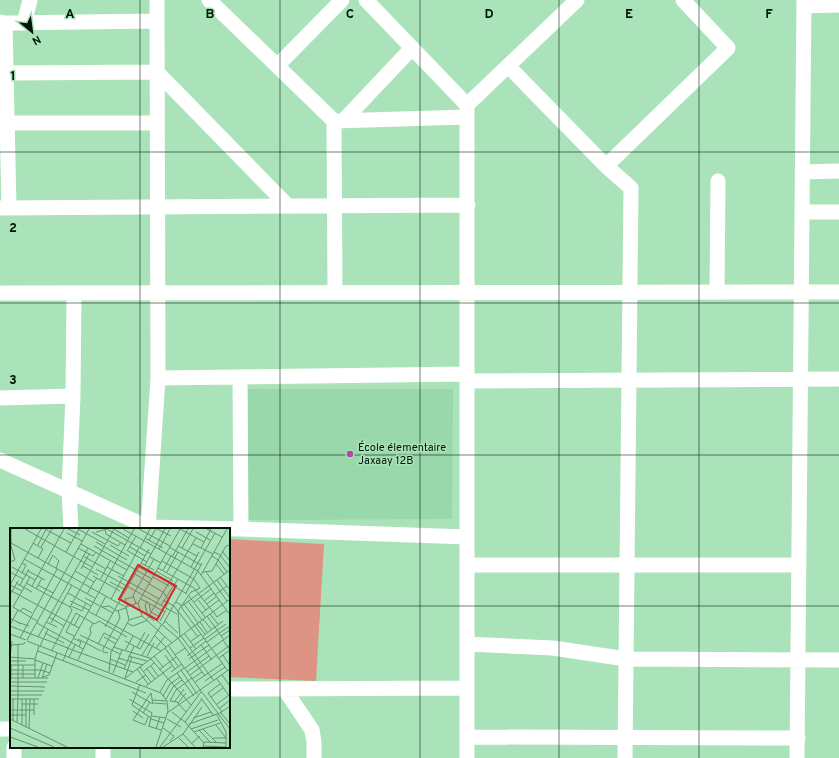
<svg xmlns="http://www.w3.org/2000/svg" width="839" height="758" font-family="Overpass,sans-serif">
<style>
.built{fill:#98d8aa}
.garden{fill:#de9484}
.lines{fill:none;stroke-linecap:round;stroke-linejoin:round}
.minor{stroke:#fff;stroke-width:15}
.grid{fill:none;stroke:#011507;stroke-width:1;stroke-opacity:0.55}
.poi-dot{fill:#b447a6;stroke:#aae3b9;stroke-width:1.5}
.labels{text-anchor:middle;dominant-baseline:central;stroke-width:3;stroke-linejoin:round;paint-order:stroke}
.poi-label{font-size:11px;fill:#011507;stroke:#aae3b9;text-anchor:start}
.inset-road{fill:none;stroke:#669172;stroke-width:1}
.view{fill:#d62828;fill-opacity:0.15;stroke:#d62828;stroke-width:2}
.inset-edge{fill:none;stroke:#011507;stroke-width:2}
.grid-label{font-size:13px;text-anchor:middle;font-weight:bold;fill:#011507;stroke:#aae3b9;stroke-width:3;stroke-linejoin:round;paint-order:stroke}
</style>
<rect width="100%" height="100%" fill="#aae3b9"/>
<path class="built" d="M248,389H453L452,519L248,520Z"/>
<path class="garden" d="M229,539L324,544L316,681L229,677Z"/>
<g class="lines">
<path class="minor" d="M209,0L334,121L335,292
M366,0L467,105V758
M804,6L839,5
M0,22L5,23L157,21
M5,23L9,208
M24,23L30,0
M277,66L342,0
M508,66L606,166L631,188L625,758
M6,73L157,72L288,206
M467,105L577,0
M344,120L412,48
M334,121L467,117
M7,123H157
M606,166L728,48L683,0
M802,172L839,171
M0,208L468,205
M802,212H839
M717,292L718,181
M0,293L839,292
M240,377L241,529
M158,378L467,374
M467,381L839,379
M0,398L73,396
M0,460L148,527L241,529L467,537
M71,529L69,491L73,396L74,293
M148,529L158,378L157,0
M467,565H799
M467,644L553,648L626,659L839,660
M229,689L467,688
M285,690L312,730L314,742V758
M0,729H11
M467,737L798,738
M14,758V747
M103,758V747
M797,758L804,0"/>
</g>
<path class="grid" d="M140,0V529M280,0V758M420,0V758M559,0V758M699,0V758M0,152H839M0,303H839M0,455H839M0,606H11M229,606H839M140,747V758"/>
<circle class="poi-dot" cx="350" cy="454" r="4"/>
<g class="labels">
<g class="poi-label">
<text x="358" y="448">École élementaire<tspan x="358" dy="13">Jaxaay 12B</tspan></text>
</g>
</g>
<g transform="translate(10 528)">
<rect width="220" height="220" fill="#aae3b9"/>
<path class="inset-road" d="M15,1L82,39M35,1L61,15M58,1L70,7M68,1L95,16M95,1L96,6L115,17M104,1L119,10M113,1L188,43L220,87M129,1L160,18M147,1L161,8M170,1L194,14M197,1L212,9M82,4L108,18L111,14M86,4L97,1L141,26M186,4L200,12M57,5L72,13M135,10L153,20M139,12L146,1M86,14L117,32M1,15L108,75L116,79L128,75M23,15L33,21L28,30M71,16L117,42M183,16L203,26M28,17L36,1M100,17L119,28M84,18L142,51M168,18L187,28M31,19L42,1M120,19L135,28M145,19L155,1M159,19L191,37M68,20L83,28L86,24M130,20L140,1M172,20L183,1M191,20L201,1M149,21L160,1M117,23L126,8M118,23L137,34M212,23L220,33M56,24L69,1M204,24L210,27L220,40M73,28L96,41M202,28L208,32L217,44M140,29L151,35M162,29L178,1M14,31L85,70M152,33L184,51L190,60M0,34L5,32L1,18V1M131,35L144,42M38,36L43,27L49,33L46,40M206,36L214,46M135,37L145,19M73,38L88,47M2,39L25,52M97,39L114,48M129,39L144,47M181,39L189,24M148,40L184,60L203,84M71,41L79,26M86,41L167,86M153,42L161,28M18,43L35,52M65,43L84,54L87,50M146,43L163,53M0,44L13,51M157,44L168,24M193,44L202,43L216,18L220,17M196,44L217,73M12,45L16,37L12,35M125,46L140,55M191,47L217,1M83,48L94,54M108,48L135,63M20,49L3,79L27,93M143,49L159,58M210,49L220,62M90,52L100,33M207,52L220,70M94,54L110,63M100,54L116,62M6,55L22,64M16,55L60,79L104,1M139,56L153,64L159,72L156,79M160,56L177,66M0,57L31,1M0,57L12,63M10,57L19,41M28,57L43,65M22,58L54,1M26,61L32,50M0,62L69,100M135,63L149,71M58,65L81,78M176,65L192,35M77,66L84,54M0,67L8,53M178,67L195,89M205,67L217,58M75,70L103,85M101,71L129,20M131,71L155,84M153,72L164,78L188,109M188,72L196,82M60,73L79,82M137,73L135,78L138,88L144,93M178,73L192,92M194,73L204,65M166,74L172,78L220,42M184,74L201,61M126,76L123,67L144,31M139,76L141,84L148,88M174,76L188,95M197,76L207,68M151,77L168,51M61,78L72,83L76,75M117,78L115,71L124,69M92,79L99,78L107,83L116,80M171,79L218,143M78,83L151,123M203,83L207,89L217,82M10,84L13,80L22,85M192,85L209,72M200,86L208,96M86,87L96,68M140,87L168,110L195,148M132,88L128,75L170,1M197,88L214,112M39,89L54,98M0,90L11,96M74,90L85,96L89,93L117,109M137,91L186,10M193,91L201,101M119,92L132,88L162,115M150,93L157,80M155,93L168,105M7,94L19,98M36,94L47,99M190,94L197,104M27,95L73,121M41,95L62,57M117,95L123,98L138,92M153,96L205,5M187,96L195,106M0,97L8,82M0,98L58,120M64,98L70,87M95,99L139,21M35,105L54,115M174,105L186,121M0,106L16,112M70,107L110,126M144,107L156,119M64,108L56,104L66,85L74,90M171,108L204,153M193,108L213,93M211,108L220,102L218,99M28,109L78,20M94,109L106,116M170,109L168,83L181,64L190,60M10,110L47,41M63,110L71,114L69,119M68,111L91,123M195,111L216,96M17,112L79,1M213,112L220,122M17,113L151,165L157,173L158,183L146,219M115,113L130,121L139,106M180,114L191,106M197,114L218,99M88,116L94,105L108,112M1,117L14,116L15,114M158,117L191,163M191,117L202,132M30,118L38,101M103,119L140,130L181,177M127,119L135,104M57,120L123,144M146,120L155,108M155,120L168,138M180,120L194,110M42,122L62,82L60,79M28,123L136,165M115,123L123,108M98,125L93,124V121L110,90L108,82M132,127L152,96M155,127L165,141M165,127L175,120M213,127L220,138M118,128L137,133M137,128L144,115M144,128L153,139M177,128L196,113M0,129L25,131M0,129L2,113M59,129L65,117M108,130L133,137M209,130L220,122M100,131L115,137M179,131L199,117M25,132L42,138M68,132L81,105L80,101L83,95M0,133H16M53,133L58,120L124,1M0,137H25M1,137V151M141,138L148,148M130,139L141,154M175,140L220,107M114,141L124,118M127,141L138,156M137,141L145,151M0,142H31L40,145M149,142L166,129M171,142L187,166M134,143L144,135M99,144L101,124L119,92L116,79M161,144L172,136M177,144L199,128M103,145L112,122M167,145L184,168M0,146H25M180,147L220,117M212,147L220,158M33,149L39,147L47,125M0,150H38M13,150V137M25,150V131L29,118M28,150L33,135M32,150L37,136M115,150L122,129M114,151L220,71M182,151L192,144M207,151L220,169M195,153L215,139M0,154H37M126,154L136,147M185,154L213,135M130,156L122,177L141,190M0,158L35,159M136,158L162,138M0,163H34M191,163L220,201M122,164L143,176L141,165M150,164L157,152L174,140M198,165L212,184M198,165L210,156M0,167H32M8,167V116M153,168L160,156L170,149M201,169L213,160M191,170L204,188M0,171H29M119,171L142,185L139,198M156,171L163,159L172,152M143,172L156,173M160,173L166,162L182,150M160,173L167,174L176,184M165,173L174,161M144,175L156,176M168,175L176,165M12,176H28M207,176L219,167M210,180L220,172M0,182H24M123,183L133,190M162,184L175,194L194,215M133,185L140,174M157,185L220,141M211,185L220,196M0,187H16M24,187V171M207,187L216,204V219M142,188L156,190M138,189L135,197L123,192L141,165M183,190L201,184M0,191L57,219M141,191L154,195M157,191L171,199M3,192V171M7,194L8,167M175,194L192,171M179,196L210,185L220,178M12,197V171M206,197L216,210M138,198L151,202M16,199V171M0,200L44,219M153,200L164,208L160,213M19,201L20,171M146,201L150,189M181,201L208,192M193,201L206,214M189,202L200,214M184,204L210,195M173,206L185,219M0,209L28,219M169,210L178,219M203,210H216M181,216L190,208M193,218L216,219M150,219L191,164M153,219L173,206L192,179M193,219L194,214L216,215"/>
<path class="view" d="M128,37L166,58L147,92L109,71Z"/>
<rect width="220" height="220" class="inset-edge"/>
</g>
<g class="grid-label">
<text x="70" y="18">A</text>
<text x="210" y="18">B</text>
<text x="350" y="18">C</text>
<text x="489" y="18">D</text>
<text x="629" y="18">E</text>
<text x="769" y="18">F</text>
<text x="13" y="80">1</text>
<text x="13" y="232">2</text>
<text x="13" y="384">3</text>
</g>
<g transform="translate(32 32) rotate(151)" stroke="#aae3b9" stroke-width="3" paint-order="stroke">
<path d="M0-3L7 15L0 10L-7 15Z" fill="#011507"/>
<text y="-6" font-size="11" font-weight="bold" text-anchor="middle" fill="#011507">N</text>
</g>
</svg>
